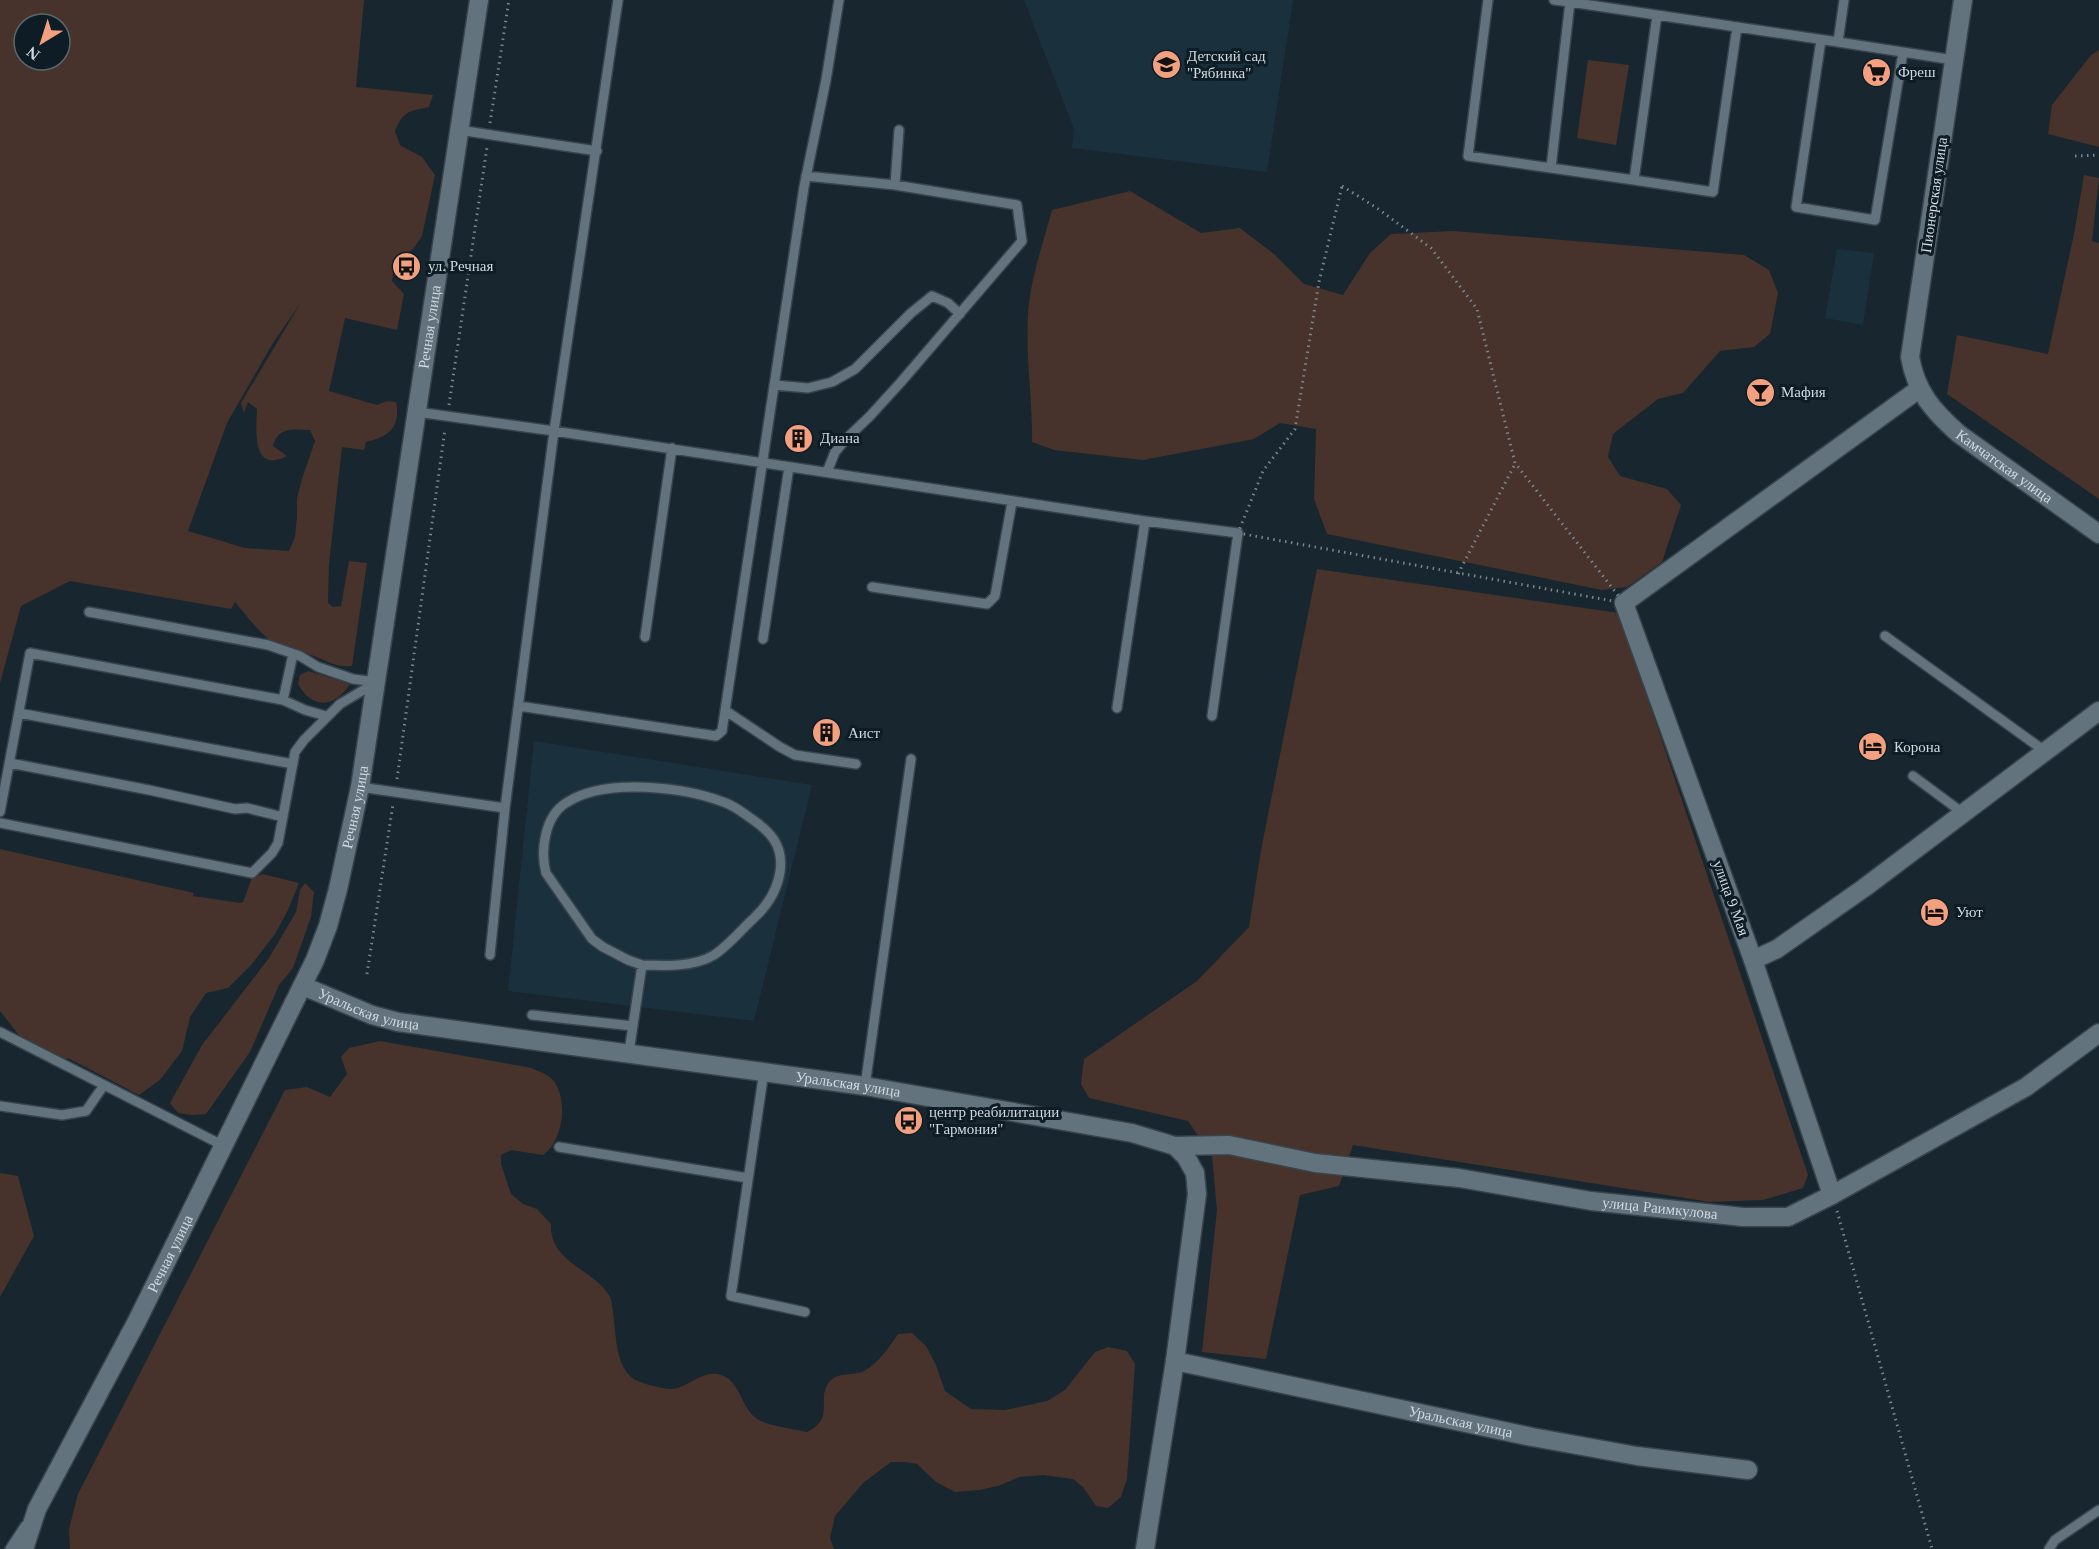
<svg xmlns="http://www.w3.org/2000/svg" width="2099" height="1549" font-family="Georgia,serif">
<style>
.built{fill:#1b303d}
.green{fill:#47332b;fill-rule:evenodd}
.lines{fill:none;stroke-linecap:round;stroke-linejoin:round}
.lane-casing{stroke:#38434b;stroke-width:12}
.street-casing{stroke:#38434b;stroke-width:21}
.secondary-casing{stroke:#38434b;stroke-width:21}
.path{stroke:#7a858d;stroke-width:3;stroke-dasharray:1.5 4.5;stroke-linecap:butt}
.lane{stroke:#62737d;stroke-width:9}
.street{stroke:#62737d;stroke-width:18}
.secondary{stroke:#62737d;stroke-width:18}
.labels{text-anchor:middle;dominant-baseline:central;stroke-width:6;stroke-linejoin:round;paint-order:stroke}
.poi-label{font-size:15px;fill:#cfd8de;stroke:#0e1c25;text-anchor:start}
.street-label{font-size:15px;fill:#cfd8de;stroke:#0e1c25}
</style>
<rect width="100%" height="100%" fill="#17262f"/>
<path class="built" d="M1024,0H1293L1267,172L1072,148L1074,129Z
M1837,249L1874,253L1863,325L1825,318Z
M534,741L812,785L754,1021L508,991Z"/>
<path class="green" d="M0,0H364L356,87L433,95L429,107C408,112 404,110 395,131L400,145L422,157L435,175L422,236L413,249L401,258L395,265L392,281L404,294L397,330L345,318L329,391L377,405L387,401L396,402C401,427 389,437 366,442L364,450L342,447L329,564L328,603L333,607L341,606L349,561L367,563L352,666C334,668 324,659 308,654C298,650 287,650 277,645C260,635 247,616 235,602L231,609L70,581L21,606L0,683ZM24,24H60V60H24ZM300,304L241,403L244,413L248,402L257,409C256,431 252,474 287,456L273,446C278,427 292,429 310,430L315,441L302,479L297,498V517L295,537L289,551L245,548L188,531L227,423L273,343Z
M2099,50V147L2048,134L2052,105L2091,55Z
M1588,60L1629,65L1616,145L1577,138Z
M2084,175L2099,178L2092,241L2099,243V499L1947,394L1957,335L2048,354L2074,234Z
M1130,191L1201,233L1240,228L1274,254L1304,284L1343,295L1370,253L1391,234L1454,231L1744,255L1769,270L1778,293L1770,334L1754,347L1720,351L1683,393L1658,399L1613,434L1608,457L1620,476L1667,489L1681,505L1662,562L1627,587L1602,590L1327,534L1314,499L1316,429L1280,423L1254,439L1143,460L1054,450L1032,442C1033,393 1022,338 1031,290C1036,263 1045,236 1052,210Z
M1317,569L1619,613L1808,1175L1803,1188L1763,1200L1710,1202L1353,1145L1339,1186L1300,1195L1266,1359L1202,1352L1217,1210L1212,1156L1188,1121L1089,1098L1081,1084L1084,1059L1197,981L1249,927L1261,850Z
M308,671L350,684C334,709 312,709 298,684L300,675Z
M0,849L194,893L193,896L241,903L243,902L252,878L263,874L299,883L288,910L275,934L251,965L228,988L206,993L190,1017L182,1051L160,1080L139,1095L68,1058L66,1059L26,1044L0,1011Z
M305,883L314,892L311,917L293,968L279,985L250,1052L206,1114L191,1115L178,1113L170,1103L202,1045L269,958L296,912L300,890Z
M380,1041L532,1068C538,1071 549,1075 553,1080C569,1100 563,1141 543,1155L511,1150L501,1155V1164L511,1194L523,1204L537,1209L551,1224C549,1262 593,1269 609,1295C612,1300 612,1307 613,1312C616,1333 615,1362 631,1377C637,1383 666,1390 674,1389C688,1386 702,1372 717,1374C741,1377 740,1410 759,1420C770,1426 794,1429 807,1432C837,1418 814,1397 831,1380C839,1373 849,1375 858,1373C874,1370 890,1346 898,1334L912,1333L926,1346L936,1365L945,1391L971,1409L1005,1410L1047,1401L1065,1390L1095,1352L1108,1347L1127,1351L1135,1364L1127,1479L1121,1497L1108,1508L1096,1506L1083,1487L1073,1479L1043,1475L1019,1477L1001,1485L980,1490L955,1492L936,1482L917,1464L906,1462H891L863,1483L835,1516L830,1538L834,1549H70L69,1529L78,1494L285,1090L307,1087L330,1097L347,1074L341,1057L349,1048Z
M0,1173L18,1176L34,1236L0,1297Z"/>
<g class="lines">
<defs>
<path id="lane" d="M1488,0L1468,156L1551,168L1570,2L1554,0
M1570,0V2L1838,42
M1844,0L1838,42L1954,60
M1821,40L1796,207L1875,220L1903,52
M459,130L597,151
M1551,168L1634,180L1657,15
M806,176L895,185L1017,205L1022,241L901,382L870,416L846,439L835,452L827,472
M1634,180L1713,192L1737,27
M895,185L899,130
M774,385L808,388L832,382L855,369L911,313L932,296L948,303L960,314
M417,412L554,431L1145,521L1117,708
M1145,521L1238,533L1212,716
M872,587L987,604L995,596L1012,502
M89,612L268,645L300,656L318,667L353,679L377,682
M1885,636L2046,752
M645,637L672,448
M763,639L789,467
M283,700L305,710L326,716
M519,706L716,736L722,731L804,187L826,80L839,0
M726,711L780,747L795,755L856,764
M19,713L293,764
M10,763L149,790L235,809L247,808L283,817
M1913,776L1963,813
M360,787L505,808
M0,812L30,653L283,700L293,654
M0,823L252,873L272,853L278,843L295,752L304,740L340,704L375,683
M490,955L505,808L554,431L618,0
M532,1015L633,1026
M0,1032L224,1146
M629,1052L642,965C665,966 694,967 714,955C728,946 741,930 754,918C768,905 777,891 780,872C784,845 770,831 749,817C742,812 734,806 726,803C685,787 605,777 566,803C545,816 540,850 546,873L592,939L603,947L628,960L642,965
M764,1071L731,1296L805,1312
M865,1086L911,759
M0,1106L62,1115L86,1111L104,1085
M559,1147L748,1178
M10,1549L25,1526
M2049,1549L2055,1540L2099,1510"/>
<g id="street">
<path d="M1753,960L1777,949L1864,888L2099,711"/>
<path id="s1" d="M303,986L372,1015L398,1022L865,1086L1132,1133L1175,1146L1186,1157L1195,1173L1197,1194L1175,1361L1145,1549"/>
<path id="s2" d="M1175,1146L1229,1145L1315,1163L1459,1178L1591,1201L1743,1217H1788L1832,1195L2026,1087L2099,1033"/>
<path d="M1832,1195L1753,960L1624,603L1919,389"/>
<path id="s3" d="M1175,1361L1532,1437L1637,1456L1748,1470"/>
</g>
<g id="secondary">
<path id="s4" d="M1963,0L1910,357C1916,392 1933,411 1959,434L2099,534"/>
<path id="s5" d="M24,1549L37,1509L137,1321L315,960L328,926L338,889L360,787L479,0"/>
</g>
</defs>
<use href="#lane" class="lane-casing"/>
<use href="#street" class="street-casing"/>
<use href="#secondary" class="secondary-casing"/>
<path class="path" d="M490,123L509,0
M2075,156L2099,155
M1342,186L1377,208L1431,248L1477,309L1515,463L1624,603L1238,533L1263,471L1295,429L1319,282Z
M449,405L487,147
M1458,574L1515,464
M397,779L445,429
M367,974L393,804
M1837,1211L1932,1549"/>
<use href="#lane" class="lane"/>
<use href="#street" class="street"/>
<use href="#secondary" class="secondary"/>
</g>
<defs>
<symbol id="school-disc" viewBox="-11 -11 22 22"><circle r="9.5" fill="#f2a07f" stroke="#0e1c25"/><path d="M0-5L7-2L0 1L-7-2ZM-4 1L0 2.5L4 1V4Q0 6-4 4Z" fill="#111"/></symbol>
<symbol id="supermarket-disc" viewBox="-11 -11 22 22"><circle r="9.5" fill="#f2a07f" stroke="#0e1c25"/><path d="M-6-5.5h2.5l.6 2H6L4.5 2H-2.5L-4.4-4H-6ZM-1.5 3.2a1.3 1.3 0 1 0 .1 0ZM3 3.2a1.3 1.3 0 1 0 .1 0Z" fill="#111"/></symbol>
<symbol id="bus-disc" viewBox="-11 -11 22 22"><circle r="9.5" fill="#f2a07f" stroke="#0e1c25"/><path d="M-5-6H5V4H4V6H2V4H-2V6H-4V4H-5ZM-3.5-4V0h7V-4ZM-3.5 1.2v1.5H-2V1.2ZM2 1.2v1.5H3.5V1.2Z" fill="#111"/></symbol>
<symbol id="bar-disc" viewBox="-11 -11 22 22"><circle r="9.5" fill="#f2a07f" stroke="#0e1c25"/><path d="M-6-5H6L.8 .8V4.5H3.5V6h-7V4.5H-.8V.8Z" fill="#111"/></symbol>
<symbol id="building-disc" viewBox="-11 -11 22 22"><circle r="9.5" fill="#f2a07f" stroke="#0e1c25"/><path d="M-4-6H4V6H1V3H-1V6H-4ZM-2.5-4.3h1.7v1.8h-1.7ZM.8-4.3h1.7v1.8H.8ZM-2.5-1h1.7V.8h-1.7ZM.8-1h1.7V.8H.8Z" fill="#111"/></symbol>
<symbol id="hotel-disc" viewBox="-11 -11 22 22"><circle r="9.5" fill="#f2a07f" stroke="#0e1c25"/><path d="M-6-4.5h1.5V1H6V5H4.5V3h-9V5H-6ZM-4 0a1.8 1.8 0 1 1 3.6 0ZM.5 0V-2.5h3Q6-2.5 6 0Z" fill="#111"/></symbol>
</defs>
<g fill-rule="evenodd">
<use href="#school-disc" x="1150" y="48" width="33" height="33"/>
<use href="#supermarket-disc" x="1860" y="56" width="33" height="33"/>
<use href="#bus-disc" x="390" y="250" width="33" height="33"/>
<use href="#bar-disc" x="1744" y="376" width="33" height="33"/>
<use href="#building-disc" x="782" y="422" width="33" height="33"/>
<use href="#building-disc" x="810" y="716" width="33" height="33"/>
<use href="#hotel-disc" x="1856" y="730" width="33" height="33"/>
<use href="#hotel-disc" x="1918" y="896" width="33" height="33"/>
<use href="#bus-disc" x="892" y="1104" width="33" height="33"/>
</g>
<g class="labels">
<g class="poi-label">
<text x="1187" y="56">Детский сад<tspan x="1187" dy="17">"Рябинка"</tspan></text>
<text x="1898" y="72">Фреш</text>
<text x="428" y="266">ул. Речная</text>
<text x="1781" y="392">Мафия</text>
<text x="820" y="438">Диана</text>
<text x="848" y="733">Аист</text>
<text x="1894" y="747">Корона</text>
<text x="1956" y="912">Уют</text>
<text x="929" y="1112">центр реабилитации<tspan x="929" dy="17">"Гармония"</tspan></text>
</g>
<g class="street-label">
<text transform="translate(1934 195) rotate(-82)">Пионерская улица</text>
<text stroke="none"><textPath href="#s5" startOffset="1302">Речная улица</textPath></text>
<text stroke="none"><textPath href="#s4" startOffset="510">Камчатская улица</textPath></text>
<text stroke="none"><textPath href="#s5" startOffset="816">Речная улица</textPath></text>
<text transform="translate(1731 898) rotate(70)">улица 9 Мая</text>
<text stroke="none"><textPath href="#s1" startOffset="70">Уральская улица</textPath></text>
<text stroke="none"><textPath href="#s1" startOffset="556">Уральская улица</textPath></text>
<text stroke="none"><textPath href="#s2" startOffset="490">улица Раимкулова</textPath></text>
<text stroke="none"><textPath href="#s5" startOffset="330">Речная улица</textPath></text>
<text stroke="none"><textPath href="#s3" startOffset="292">Уральская улица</textPath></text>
</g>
</g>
<g transform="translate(42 42) rotate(218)"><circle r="28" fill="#0e1c25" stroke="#5b676f" stroke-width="1.5"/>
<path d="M0-4.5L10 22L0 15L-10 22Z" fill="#f2a07f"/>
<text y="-9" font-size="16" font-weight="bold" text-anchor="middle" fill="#cfd8de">N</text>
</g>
</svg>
